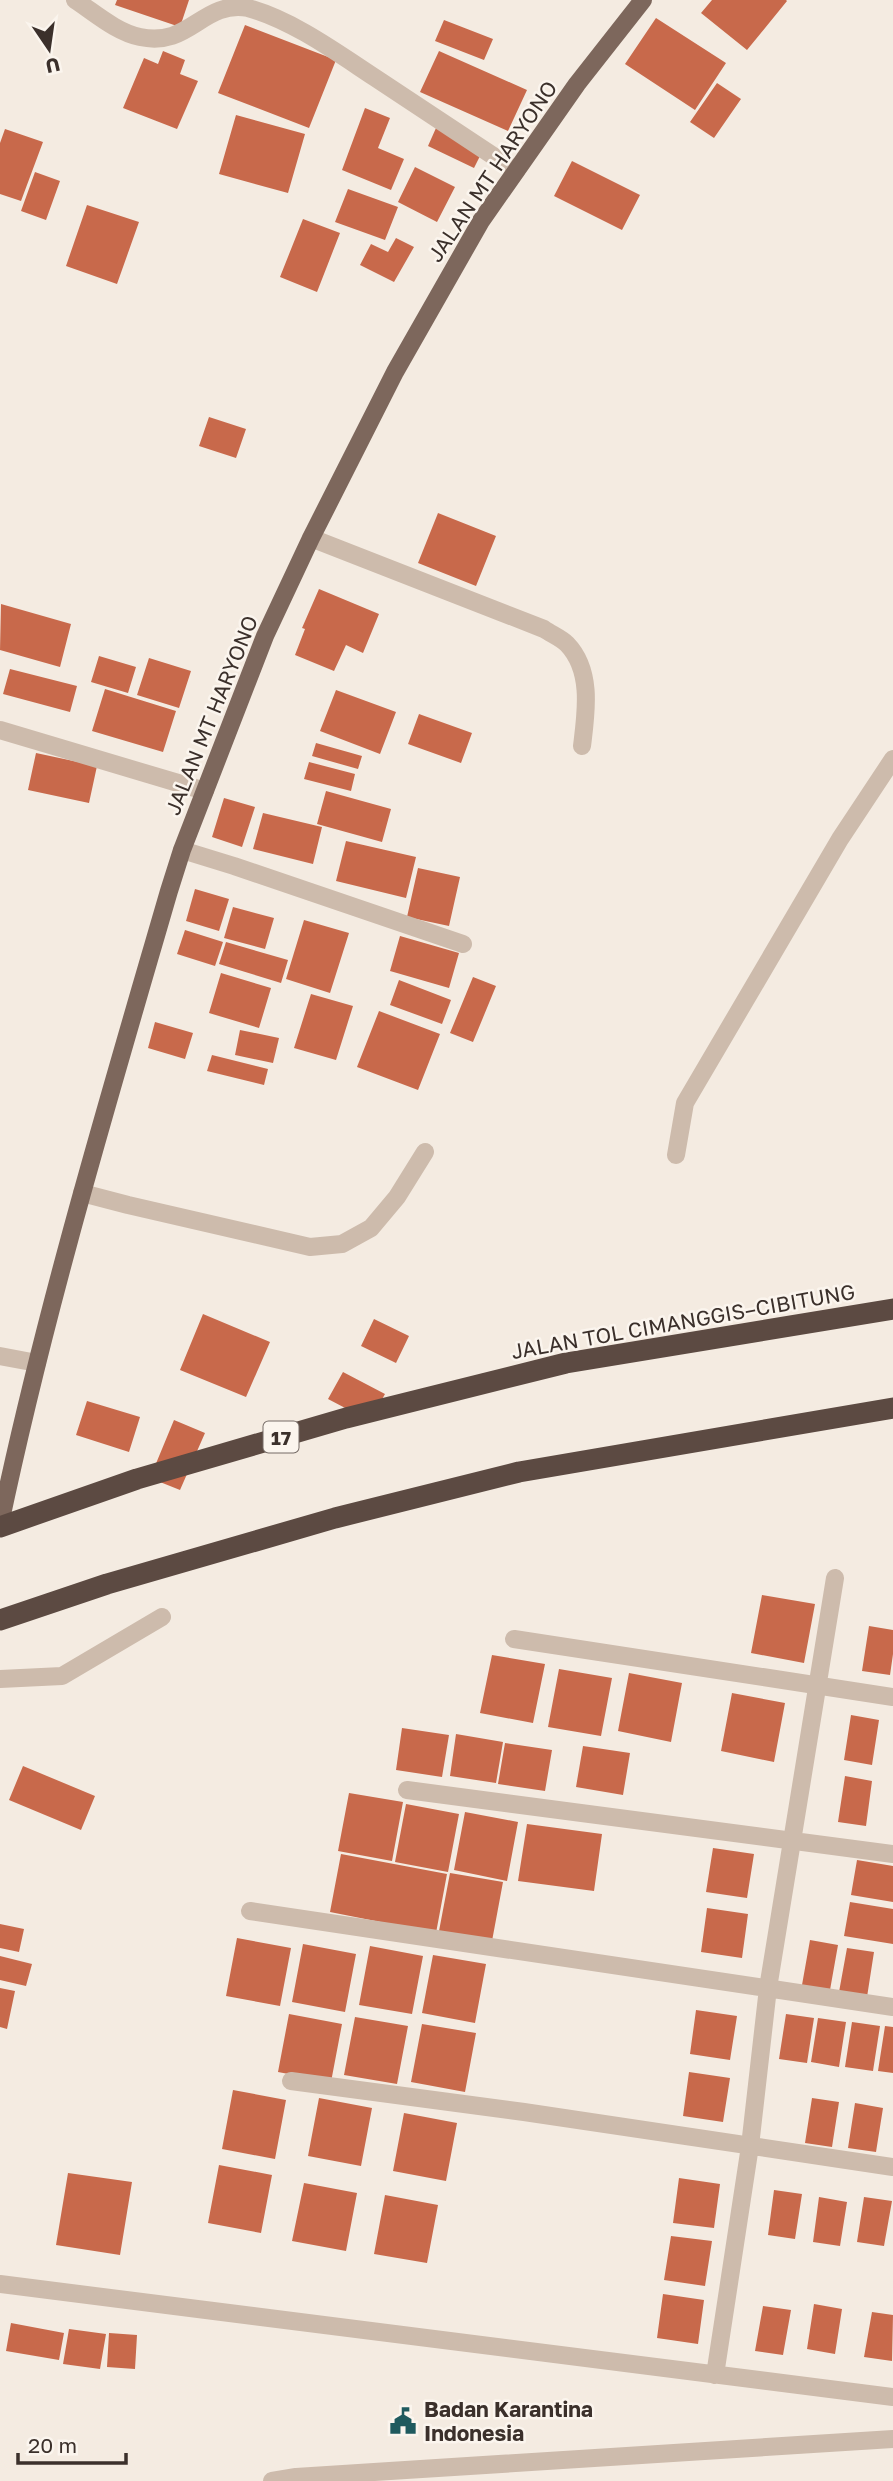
<svg xmlns="http://www.w3.org/2000/svg" width="893" height="2481" font-family="'Golos Text',sans-serif">
<style>
.building{fill:#c8694b}
.lines{fill:none;stroke-linecap:round;stroke-linejoin:round}
.minor{stroke:#cdbbac;stroke-width:18}
.major{stroke:#7d675c;stroke-width:18}
.highway{stroke:#5c4a42;stroke-width:21}
.labels{text-anchor:middle;dominant-baseline:central;stroke-width:5;stroke-linejoin:round;paint-order:stroke}
.shield{fill:#fbf5ee;stroke:#756b66;stroke-width:2}
.shield-label{font-size:19px;font-weight:bold;fill:#3b302b}
.street-label{font-size:21px;fill:#3b302b;stroke:#fbf5ee}
.poi-label{font-size:21px;font-weight:bold;fill:#3b302b;stroke:#fbf5ee;text-anchor:start}
</style>
<rect width="100%" height="100%" fill="#f4ebe1"/>
<path class="building" d="M117,0H189L180,27L115,5Z
M712,0H786L787,1L747,50L701,13Z
M656,18L726,63L695,110L625,64Z
M444,20L493,39L484,60L435,41Z
M245,25L336,60L309,128L218,93Z
M163,51L185,60L180,74L198,81L177,129L123,108L144,58L158,64Z
M439,51L527,90L508,131L420,92Z
M717,83L741,99L714,138L690,122Z
M365,108L390,118L378,148L404,159L391,190L342,170Z
M236,115L305,134L288,193L219,174Z
M436,128L483,150L474,168L428,146Z
M5,129L43,142L21,201L0,194V143Z
M572,161L640,195L622,230L554,196Z
M415,167L455,187L437,222L398,202Z
M35,172L60,181L46,220L21,211Z
M348,189L398,207L385,240L335,222Z
M87,205L139,222L117,284L66,266Z
M303,219L340,233L317,292L280,277Z
M396,238L414,247L394,282L360,265L371,244L388,252Z
M209,417L246,429L236,458L199,446Z
M438,513L496,536L476,586L418,563Z
M319,589L379,614L363,653L346,645L334,671L295,655L305,629L302,628Z
M1,604L71,624L60,667L0,650Z
M99,656L136,667L128,693L91,682Z
M149,658L191,671L179,708L137,695Z
M10,669L77,686L70,712L3,694Z
M105,689L176,711L163,752L92,731Z
M336,690L396,712L380,754L320,731Z
M419,714L472,733L461,763L408,744Z
M316,743L362,756L358,769L312,756Z
M36,753L97,766L89,803L28,790Z
M309,762L355,774L351,791L304,779Z
M326,791L391,809L382,842L317,824Z
M224,798L255,807L242,847L212,837Z
M263,813L322,827L313,864L253,849Z
M346,841L416,857L406,898L336,881Z
M418,868L460,877L449,926L407,917Z
M195,889L229,899L219,931L186,921Z
M233,907L274,918L265,949L224,938Z
M304,920L349,933L330,993L286,979Z
M185,930L223,942L215,966L177,954Z
M400,936L459,953L449,988L390,971Z
M226,942L288,960L281,983L219,964Z
M221,973L271,988L259,1028L209,1013Z
M473,977L496,986L473,1042L450,1033Z
M399,980L451,1000L442,1024L390,1005Z
M311,994L353,1006L336,1060L294,1048Z
M379,1011L440,1034L418,1090L357,1067Z
M155,1022L193,1033L185,1059L148,1048Z
M240,1030L279,1038L273,1063L235,1055Z
M212,1055L268,1069L264,1085L207,1071Z
M203,1314L270,1342L246,1397L180,1370Z
M374,1319L409,1336L396,1363L361,1346Z
M343,1372L385,1394L370,1421L328,1399Z
M87,1401L140,1417L129,1452L76,1435Z
M174,1420L205,1433L180,1490L150,1478Z
M762,1595L815,1604L804,1663L751,1653Z
M869,1626L893,1630V1654L890,1675L862,1671Z
M492,1655L545,1664L533,1723L480,1713Z
M559,1669L612,1678L601,1736L548,1727Z
M629,1673L682,1683L671,1742L618,1731Z
M732,1693L785,1703L774,1762L721,1751Z
M851,1715L879,1720L872,1765L844,1760Z
M402,1728L449,1735L442,1777L396,1770Z
M456,1734L503,1742L496,1783L450,1776Z
M505,1743L552,1750L545,1791L498,1784Z
M583,1746L630,1753L623,1795L576,1787Z
M23,1766L95,1796L81,1830L9,1800Z
M845,1776L872,1781L866,1826L838,1822Z
M349,1793L403,1802L392,1861L338,1851Z
M406,1804L459,1814L448,1872L395,1862Z
M465,1812L518,1822L507,1881L454,1870Z
M527,1824L602,1834L594,1891L518,1881Z
M713,1848L754,1854L747,1898L706,1892Z
M341,1854L447,1874L436,1933L330,1912Z
M857,1860L893,1866V1902L851,1895Z
M450,1873L503,1882L492,1941L439,1931Z
M850,1902L893,1909V1944L844,1936Z
M707,1908L748,1914L742,1958L701,1952Z
M0,1924L24,1929L19,1952L0,1948Z
M237,1938L291,1948L280,2006L226,1996Z
M810,1940L838,1945L830,1990L802,1985Z
M303,1944L356,1954L345,2012L292,2002Z
M370,1946L423,1956L412,2014L359,2005Z
M847,1948L874,1952L867,1997L839,1992Z
M433,1955L486,1964L475,2023L422,2013Z
M0,1956L32,1964L26,1986L0,1980Z
M0,1988L15,1991L7,2029L0,2027Z
M696,2010L737,2016L730,2060L690,2054Z
M289,2014L342,2024L331,2082L278,2072Z
M786,2014L814,2018L807,2063L779,2059Z
M355,2017L408,2026L397,2084L344,2075Z
M818,2018L846,2022L839,2067L811,2062Z
M852,2022L880,2026L873,2071L845,2067Z
M422,2024L476,2033L465,2092L411,2082Z
M885,2026L893,2027V2073L878,2071Z
M689,2072L730,2078L723,2122L683,2116Z
M233,2090L286,2100L275,2159L222,2149Z
M319,2098L372,2108L361,2166L308,2156Z
M812,2098L839,2102L832,2147L805,2143Z
M855,2103L883,2108L876,2152L848,2148Z
M404,2113L457,2123L446,2181L393,2171Z
M219,2165L272,2175L261,2233L208,2223Z
M68,2173L132,2182L120,2255L56,2245Z
M679,2178L720,2184L714,2228L673,2223Z
M304,2183L357,2193L346,2251L292,2241Z
M774,2190L802,2194L795,2239L768,2235Z
M385,2195L438,2205L427,2263L374,2254Z
M819,2197L847,2202L840,2246L813,2242Z
M864,2197L892,2201L884,2246L857,2242Z
M671,2236L712,2241L705,2286L664,2280Z
M663,2294L704,2300L698,2344L657,2338Z
M814,2304L842,2309L835,2354L807,2349Z
M763,2306L791,2310L783,2355L755,2351Z
M872,2312L893,2315L892,2361L864,2357Z
M11,2323L64,2333L59,2360L6,2351Z
M69,2329L106,2334L100,2369L63,2364Z
M109,2333L137,2335L135,2369L107,2367Z"/>
<g class="lines">
<path class="minor" d="M75,0C95,13 116,32 140,37C190,48 202,0 248,8C292,20 336,52 374,77C421,108 469,140 516,171
M311,538L544,629C551,634 561,638 567,644C593,671 586,713 582,746
M0,730L205,791
M182,850L234,866L463,944
M676,1155L685,1103L840,839L893,759
M82,1193L128,1205L310,1247L342,1244L371,1228L397,1197L425,1152
M0,1356L37,1363
M514,1639L893,1697
M0,1679L62,1676L162,1617
M407,1790L893,1854
M250,1911L893,2007
M291,2081L524,2112L893,2167
M0,2284L893,2397
M715,2375L750,2146L768,1988L835,1578
M272,2481L296,2477L893,2439"/>
<path class="major" d="M0,1524C45,1310 108,1101 169,891L182,850L265,636L311,538L395,372L481,221L577,84L643,0"/>
<path class="highway" d="M0,1527L137,1479L346,1418L566,1363L893,1309
M0,1620L107,1584L335,1518L519,1472L893,1408"/>
</g>
<defs>
<symbol id="civic-bare" viewBox="-9 -9 18 18"><path d="M-.6-6.5H3V-4.5H.6V-3L4-1V1h2V6H-6V1h2V-1L-.6-3ZM-1.2 2.5V6h2.4V2.5Z" fill="#1f5a5e" stroke="#fbf5ee" stroke-width="2.5" paint-order="stroke"/></symbol>
</defs>
<g fill-rule="evenodd">
<use href="#civic-bare" x="384" y="2402" width="38" height="38"/>
</g>
<g class="labels">
<rect class="shield" x="263.5" y="1421.5" width="35" height="31" rx="5"/>
<g class="shield-label">
<text x="281" y="1437">17</text>
</g>
<g class="street-label">
<text transform="translate(492 171) rotate(-56)">JALAN MT HARYONO</text>
<text transform="translate(211 715) rotate(-68)">JALAN MT HARYONO</text>
<text transform="translate(683 1321) rotate(-10)">JALAN TOL CIMANGGIS–CIBITUNG</text>
</g>
<g class="poi-label">
<text x="424" y="2409">Badan Karantina<tspan x="424" dy="24">Indonesia</tspan></text>
</g>
</g>
<g transform="translate(49 49) rotate(167)" stroke="#fbf5ee" stroke-width="5" paint-order="stroke">
<path d="M0-5L12 26L0 18L-12 26Z" fill="#3b302b"/>
<text y="-10" font-size="19" font-weight="bold" text-anchor="middle" fill="#3b302b">U</text>
</g>
<path d="M18 2453v10h108v-10" fill="none" stroke="#3b302b" stroke-width="3.5"/>
<text x="28" y="2453" font-size="21" fill="#3b302b" stroke="#fbf5ee" stroke-width="5" paint-order="stroke">20 m</text>
</svg>
